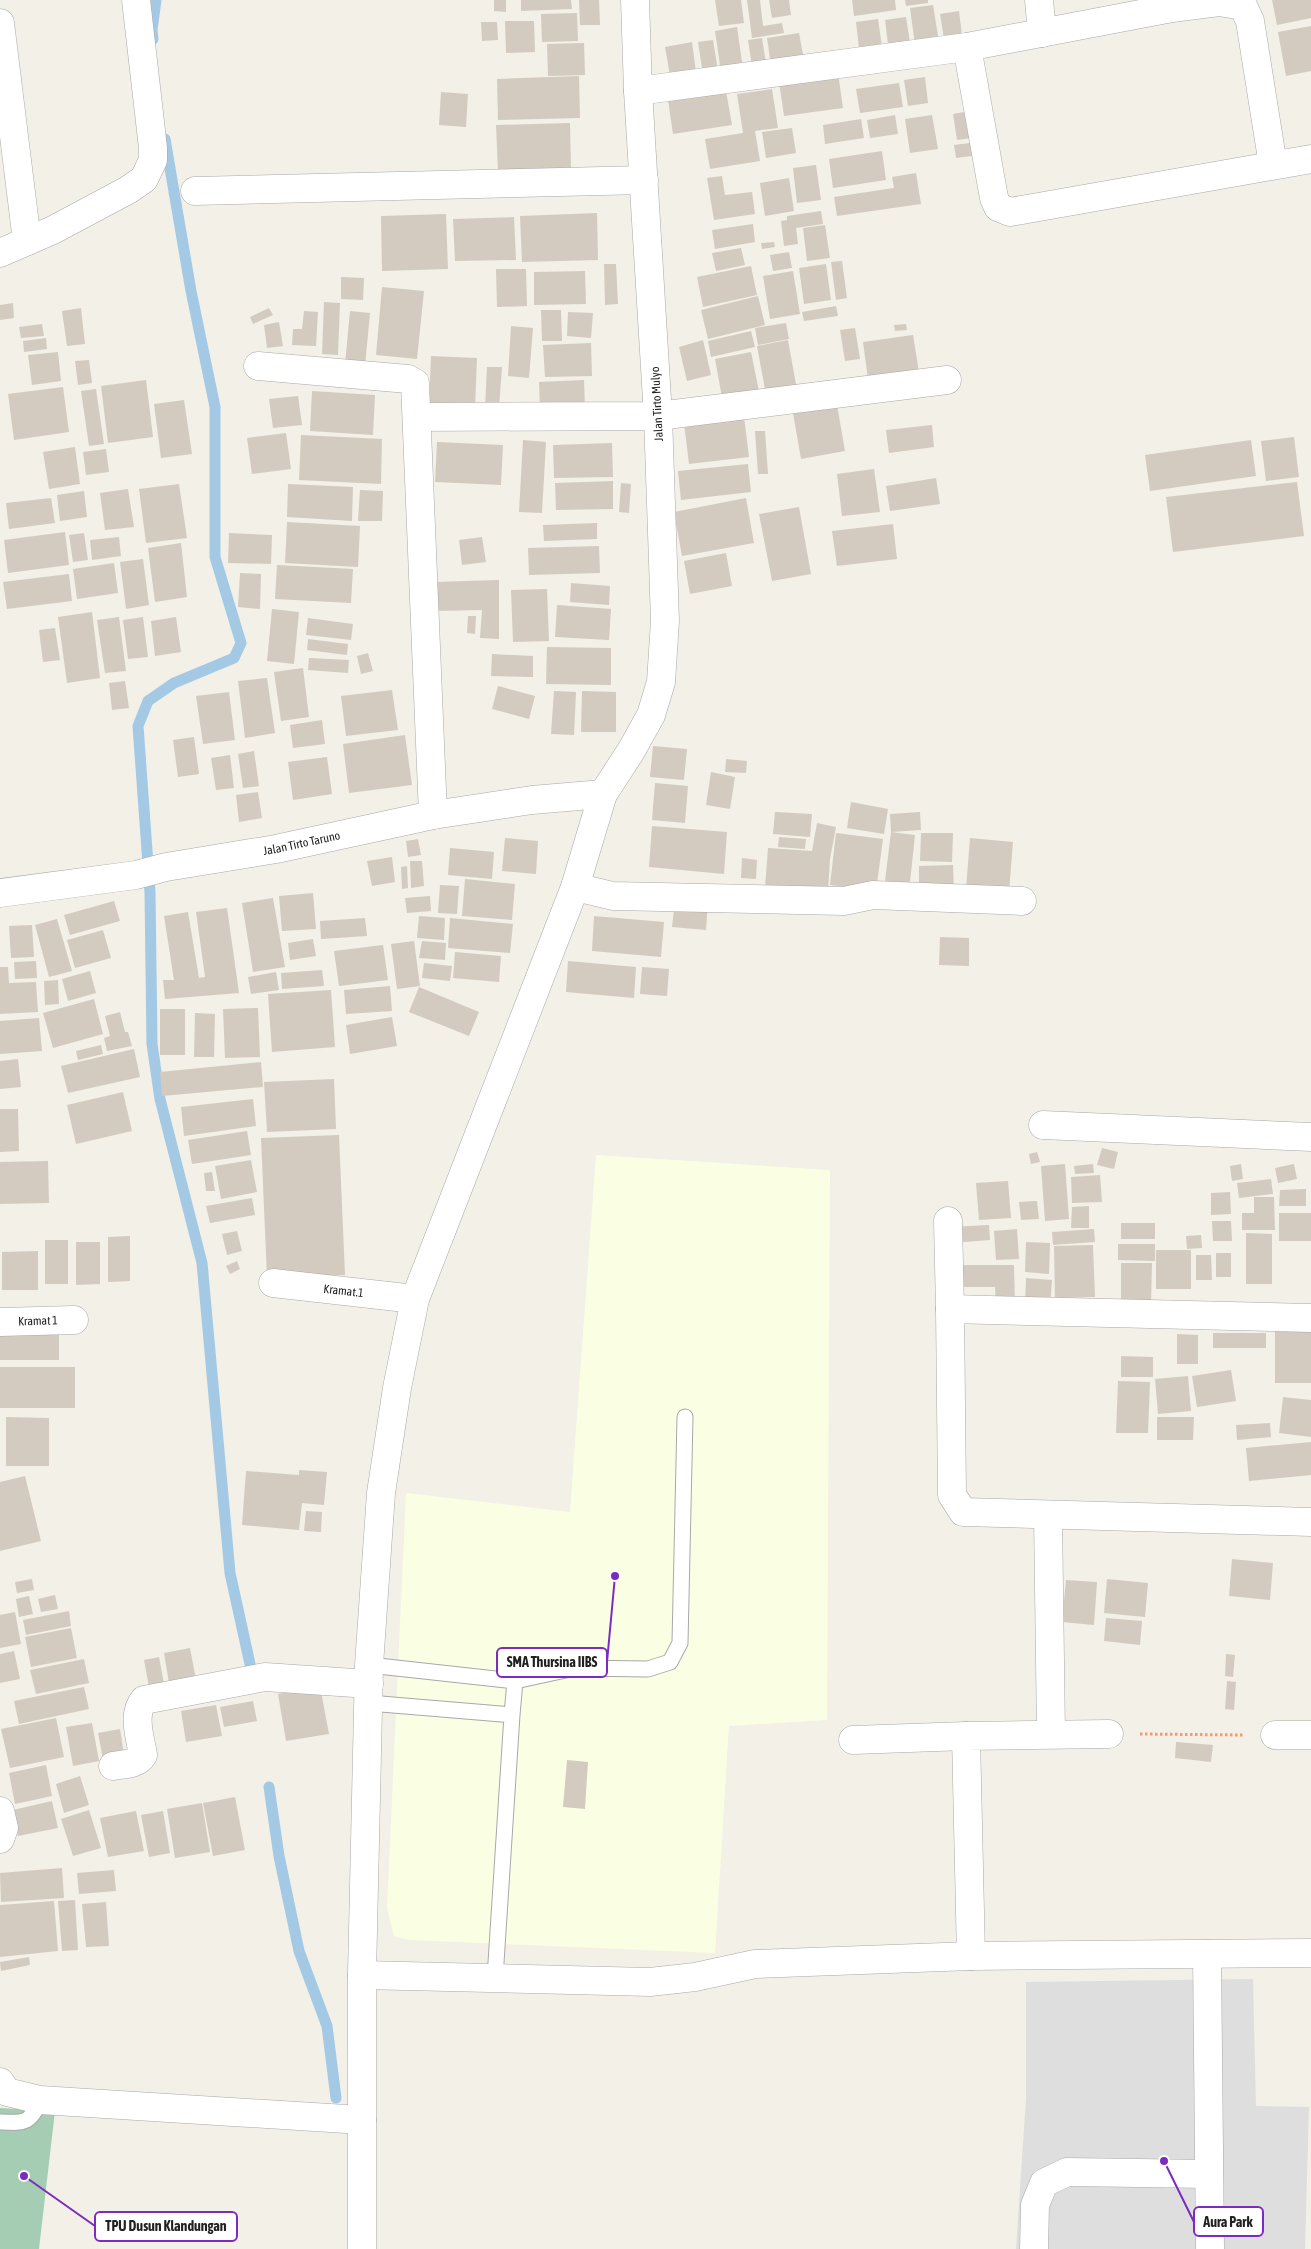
<svg xmlns="http://www.w3.org/2000/svg" width="1311" height="2249" font-family="'Asap Condensed',sans-serif">
<style>
.residential{fill:#dfdede}
.education{fill:#faffe3}
.cemetery{fill:#a5cdb3}
.lines{fill:none;stroke-linecap:round;stroke-linejoin:round}
.stream{stroke:#a3c9e4;stroke-width:11}
.building{fill:#d3cbbf}
.lane-casing{stroke:#a8a8a8;stroke-width:17}
.street-casing{stroke:#a8a8a8;stroke-width:29}
.path{stroke:#ff966b;stroke-width:3;stroke-dasharray:2.5 2.5;stroke-linecap:butt}
.lane{stroke:#fff;stroke-width:15}
.street{stroke:#fff;stroke-width:28}
.labels{text-anchor:middle;dominant-baseline:central;stroke-width:4.5;stroke-linejoin:round;paint-order:stroke}
.street-label{font-size:12px;fill:#212121;stroke:#fff}
.leader{fill:none;stroke:#7b2cbf;stroke-width:2}
.callout-dot{fill:#7b2cbf;stroke:#fff;stroke-width:2}
.callout{fill:#fff;stroke:#7b2cbf;stroke-width:2}
.callout-label{font-size:14px;text-anchor:middle;font-weight:bold;fill:#212121}
</style>
<rect width="100%" height="100%" fill="#f2f0e7"/>
<path class="residential" d="M1253,1979L1256,2106L1309,2107L1305,2249H1016L1026,2098V1982Z"/>
<path class="education" d="M596,1155L830,1170L827,1720L729,1726L715,1953L409,1940L394,1936L387,1908L406,1493L570,1512Z"/>
<path class="cemetery" d="M0,2108L55,2111L39,2249H0Z"/>
<g class="lines">
<path class="stream" d="M153,39L152,30L156,0
M165,139L191,291L215,407V557L241,643L234,658L174,683L148,701L138,726L150,892L152,1044L160,1099L202,1263L230,1573L250,1664
M269,1787L279,1856L299,1951L327,2026L336,2098"/>
</g>
<path class="building" d="M494,0H506V12L494,11Z
M521,0H571L572,9L521,11Z
M579,0H599L600,25H580Z
M715,0H741L744,23L719,26Z
M747,0H760L763,26L782,23L784,33L752,38Z
M769,0H789L791,15L772,18Z
M852,0H895L896,10L854,16Z
M905,0H928V3L906,6Z
M1272,0H1311V18L1277,25Z
M933,5L939,42L915,45L910,8Z
M959,11L963,43L945,45L940,14Z
M577,13L578,41L542,42L541,14Z
M906,17L911,49L889,52L885,20Z
M878,19L883,54L860,57L856,22Z
M505,21H534L535,52L506,53Z
M481,22H497L498,40L482,41Z
M1311,26V71L1286,76L1278,32Z
M737,27L743,69L721,72L715,31Z
M799,33L804,60L771,65L767,38Z
M762,38L767,70L753,72L748,40Z
M713,40L718,71L703,74L698,42Z
M692,42L696,72L670,76L665,47Z
M584,43L585,75L548,76L547,44Z
M838,73L843,108L784,116L779,82Z
M579,76L580,118L498,120L497,79Z
M925,77L928,103L908,106L904,80Z
M899,83L903,107L860,113L856,89Z
M772,89L778,128L755,131L760,161L710,169L705,139L743,133L737,94Z
M726,91L732,125L673,134L668,100Z
M441,92L468,94L466,127L439,125Z
M975,110L979,137L957,140L953,114Z
M895,115L898,134L870,138L867,120Z
M932,115L938,149L910,153L905,119Z
M861,119L864,138L825,144L823,125Z
M570,123L571,169L498,172L496,125Z
M792,128L796,153L766,158L762,132Z
M978,142L980,155L956,158L954,145Z
M882,151L886,180L833,188L829,159Z
M816,165L821,200L797,203L793,168Z
M916,173L921,204L837,216L834,197L894,188L892,177Z
M722,176L725,195L752,192L755,214L714,220L707,178Z
M789,178L794,211L765,216L760,183Z
M821,211L823,224L796,228L798,244L784,246L781,221L787,220V216Z
M597,213L598,260L522,262L520,216Z
M446,214L448,269L382,271L381,216Z
M514,217L516,260L455,261L453,219Z
M753,224L755,242L715,249L712,230Z
M825,225L830,258L807,261L803,228Z
M774,242L775,247L762,249L761,243Z
M741,248L745,265L716,271L712,253Z
M789,252L792,268L773,271L770,255Z
M842,261L847,298L836,300L831,262Z
M604,264H616L618,304L605,305Z
M826,264L831,300L804,304L799,268Z
M751,266L757,295L703,307L697,277Z
M496,269H526L527,306L497,307Z
M585,271L586,304L534,305V272Z
M793,271L800,314L770,319L763,276Z
M341,277L364,278L363,300L341,299Z
M382,287L424,291L417,359L376,355Z
M758,296L765,325L708,339L701,310Z
M324,302L340,303L338,355L322,354Z
M13,303L14,318L0,320V305Z
M836,306L838,316L804,321L802,312Z
M81,308L85,344L67,346L62,311Z
M269,308L273,315L253,324L250,317Z
M541,310H561L562,341H542Z
M304,311L318,312L316,346L292,345L293,329H302Z
M350,311L370,313L365,366L345,364Z
M568,312L593,313L591,338L567,336Z
M279,322L283,346L267,348L264,325Z
M786,323L789,339L758,345L755,328Z
M42,324L44,336L21,338L19,327Z
M906,324L907,330L895,331L894,325Z
M511,326L533,328L529,378L508,376Z
M855,328L860,359L845,361L840,330Z
M751,331L755,347L711,357L708,341Z
M913,335L919,372L868,379L863,342Z
M46,338L47,349L24,352L23,341Z
M703,340L711,375L687,381L679,347Z
M788,340L797,390L766,395L757,346Z
M591,343L592,376L545,377L543,345Z
M58,352L61,381L32,385L28,355Z
M751,352L760,396L723,403L715,359Z
M431,356L477,358L475,409L429,407Z
M89,360L92,383L78,385L75,361Z
M487,367H502L499,408H485Z
M146,380L153,437L108,443L101,386Z
M584,380L585,410L540,411L539,382Z
M63,387L69,432L14,440L8,394Z
M96,389L104,444L89,446L81,391Z
M312,391L375,395L373,435L310,431Z
M298,396L302,425L273,428L269,399Z
M184,400L192,454L161,458L154,404Z
M837,405L845,451L801,459L793,413Z
M744,416L749,457L689,464L684,423Z
M932,425L934,447L889,453L886,430Z
M755,431H765L768,474H758Z
M286,433L291,469L252,474L247,438Z
M301,435L382,439L381,484L299,480Z
M1294,437L1299,477L1266,481L1261,441Z
M523,440L546,442L542,513L519,512Z
M1251,440L1256,476L1150,491L1145,455Z
M437,442L503,445L501,485L435,482Z
M612,443L613,477L554,478L553,445Z
M75,447L80,484L49,489L43,452Z
M106,449L109,472L86,475L83,452Z
M748,464L751,492L681,500L678,471Z
M874,469L880,512L842,516L837,474Z
M936,478L940,504L890,511L886,486Z
M613,481V509L556,510L555,483Z
M1297,482L1304,536L1173,552L1166,497Z
M621,483L631,484L629,513L619,512Z
M179,484L187,538L146,543L139,489Z
M288,484L353,487L352,521L287,517Z
M128,489L134,527L105,530L100,493Z
M360,490L383,491L382,521H358Z
M84,491L87,517L60,521L57,495Z
M51,498L55,523L9,529L6,503Z
M746,498L754,543L682,556L674,512Z
M799,507L811,574L772,581L759,514Z
M287,522L360,526L358,567L285,563Z
M597,523V539L544,541L543,525Z
M893,524L897,559L837,566L832,531Z
M65,532L69,565L8,573L4,540Z
M84,533L88,560L73,562L69,535Z
M229,533L272,535L271,564L228,563Z
M119,537L121,556L92,560L90,540Z
M482,537L486,562L462,565L459,540Z
M181,543L187,597L155,602L148,548Z
M599,546L600,573L529,575L528,548Z
M726,553L732,586L690,594L684,561Z
M143,559L149,605L126,609L120,562Z
M114,563L118,593L77,599L73,569Z
M277,565L353,569L351,603L275,599Z
M240,573L261,574L260,609L238,607Z
M69,574L72,601L7,609L3,582Z
M499,580V639L480,638L482,610L434,611L433,582Z
M571,583L610,586L609,605L570,602Z
M547,589L549,641L513,642L511,590Z
M557,605L611,609L609,640L555,637Z
M272,609L299,612L294,664L267,661Z
M92,612L100,678L67,683L58,617Z
M468,616H476L475,634L467,633Z
M119,617L126,671L105,673L97,620Z
M143,617L148,657L128,659L123,620Z
M176,617L181,652L155,656L151,621Z
M308,618L353,624L351,640L306,635Z
M55,628L60,660L43,662L39,630Z
M308,639L348,644L347,655L307,650Z
M547,647L611,648V685L546,684Z
M368,653L373,671L361,674L357,656Z
M492,654L533,656V677L491,676Z
M309,658L349,660L348,673L308,670Z
M303,668L309,717L281,721L274,672Z
M267,678L275,733L245,738L238,681Z
M125,681L129,708L112,710L109,683Z
M498,686L535,696L529,719L492,709Z
M392,690L398,730L346,736L341,696Z
M554,691L576,692L574,735L551,734Z
M582,691L616,692V732H581Z
M229,692L235,740L203,744L196,696Z
M322,720L325,744L293,748L290,725Z
M405,735L412,785L349,793L343,744Z
M194,737L199,774L178,777L173,740Z
M653,746L687,749L684,780L650,777Z
M254,751L259,786L243,788L238,754Z
M230,755L234,788L216,790L211,758Z
M327,757L332,794L293,800L288,762Z
M726,759L747,761L746,773L725,772Z
M711,772L735,777L730,809L706,805Z
M655,783L688,786L685,823L652,820Z
M258,792L262,818L239,822L236,795Z
M851,802L888,809L884,834L847,828Z
M775,812L812,814L810,837L773,834Z
M920,812L921,830L891,832L915,835L909,892L884,889L891,832L890,814Z
M817,823L836,827L830,859L828,892L765,887L768,848L812,851Z
M652,826L727,832L724,874L649,867Z
M836,833L883,839L876,891L830,885Z
M921,833H953L952,862L920,861Z
M779,837L806,839L805,849L778,847Z
M505,838L538,841L536,874L502,871Z
M970,838L1013,842L1009,892L966,889Z
M418,839L421,855L408,857L406,841Z
M450,848L494,852L492,879L448,875Z
M392,857L395,882L372,886L367,861Z
M742,858L757,860L756,879L741,878Z
M410,861H422L424,886L411,888Z
M953,865L954,892L919,894V866Z
M407,866L408,888L402,889L401,867Z
M465,879L515,884L512,920L462,916Z
M440,885L459,886L457,914L438,913Z
M313,893L316,929L282,931L279,896Z
M430,896L431,911L407,913L405,898Z
M273,898L285,967L253,972L242,903Z
M675,900L708,903L706,930L672,927Z
M114,901L120,921L70,935L64,915Z
M227,908L239,993L165,999L163,980H174L164,916L188,912L199,978L205,977L196,912Z
M419,916L445,918L444,940L417,938Z
M594,916L664,922L661,957L592,951Z
M365,918L367,936L321,939L320,921Z
M450,918L513,924L510,953L448,948Z
M57,919L72,971L49,977L35,925Z
M32,925L34,957L11,958L9,926Z
M103,930L111,958L75,968L67,940Z
M940,937L969,938V966L939,965Z
M313,939L316,956L290,960L288,943Z
M414,941L420,986L397,989L391,944Z
M422,941L446,943L445,960L419,958Z
M383,945L388,980L339,986L334,951Z
M455,952L501,956L499,982L453,978Z
M36,961L37,978L15,979L14,962Z
M568,961L636,967L634,998L566,992Z
M424,963L452,966L450,981L422,978Z
M0,967H8L9,983L36,982L38,1012L0,1014Z
M642,967L669,969L667,996L640,994Z
M322,970L324,986L282,989L281,973Z
M90,971L96,993L68,1001L62,979Z
M276,972L279,990L251,994L248,977Z
M58,980L59,1004L45,1005L44,981Z
M390,986L392,1011L346,1014L344,990Z
M419,987L479,1012L469,1036L409,1012Z
M331,990L335,1047L272,1052L268,994Z
M94,999L103,1034L53,1048L43,1013Z
M258,1008L260,1057L225,1058L223,1009Z
M160,1009H185V1055H160Z
M120,1012L125,1032H128L132,1046L107,1051L104,1038L110,1036L105,1016Z
M195,1013L215,1014L214,1057H194Z
M392,1017L397,1046L350,1054L346,1025Z
M39,1018L42,1051L0,1054V1021Z
M101,1045L103,1054L78,1060L76,1051Z
M134,1049L140,1077L68,1093L61,1066Z
M18,1059L21,1087L0,1089V1061Z
M261,1062L263,1087L162,1096L160,1072Z
M334,1079L336,1129L267,1132L264,1082Z
M123,1092L132,1131L76,1144L67,1105Z
M253,1099L256,1126L184,1136L181,1107Z
M0,1109H18L19,1151L0,1152Z
M247,1131L251,1155L192,1164L188,1140Z
M339,1135L345,1275L267,1277L261,1138Z
M1102,1148L1118,1152L1114,1169L1097,1165Z
M1037,1152L1040,1162L1031,1164L1029,1154Z
M251,1160L257,1192L221,1199L215,1166Z
M48,1161L49,1203L0,1204V1162Z
M1065,1164L1069,1219L1045,1221L1041,1166Z
M1093,1164L1094,1173L1075,1174L1074,1166Z
M1241,1164L1243,1179L1232,1181L1230,1166Z
M1294,1164L1297,1179L1278,1183L1275,1168Z
M212,1172L215,1191H206L204,1173Z
M1100,1175L1102,1202L1072,1203L1071,1177Z
M1271,1179L1273,1194L1239,1198L1237,1183Z
M1008,1181L1011,1218L979,1220L976,1183Z
M1306,1189V1206H1279L1280,1190Z
M1230,1192L1231,1214L1211,1215V1193Z
M1254,1197H1274L1275,1230H1242V1213H1254Z
M252,1198L255,1215L210,1223L206,1206Z
M1037,1201L1039,1219L1021,1220L1019,1202Z
M1089,1206V1228H1071L1072,1207Z
M1279,1213H1311V1241H1279Z
M1212,1221H1231L1232,1241H1213Z
M1121,1223H1155V1239H1121Z
M989,1225L990,1240L952,1243L951,1227Z
M1017,1229L1019,1259L996,1260L994,1231Z
M1094,1229L1095,1242L1053,1245L1052,1232Z
M237,1231L242,1251L227,1255L222,1234Z
M1246,1233L1272,1234V1284H1246Z
M1201,1235L1202,1248L1187,1249L1186,1236Z
M130,1236V1281L108,1282V1237Z
M45,1240H68V1284H45Z
M76,1242H100V1284L76,1285Z
M1026,1242L1050,1243L1049,1274L1025,1272Z
M1118,1244H1155V1261L1118,1260Z
M1093,1245L1095,1297L1055,1298L1054,1246Z
M1156,1250H1191V1289H1156Z
M38,1251V1290H2V1252Z
M1216,1253H1231V1277H1216Z
M1196,1255H1211L1212,1280H1196Z
M237,1261L240,1269L230,1274L226,1266Z
M1121,1263H1152L1151,1305L1121,1304Z
M958,1265H1014L1015,1305L996,1306L995,1287H957Z
M1026,1278L1052,1280L1050,1307L1025,1306Z
M59,1327V1360H0V1328Z
M1275,1327H1311V1383H1275Z
M1213,1333H1266V1348H1213Z
M1177,1334L1198,1335V1364H1177Z
M1121,1356L1153,1357V1377H1121Z
M0,1367H75V1408H0Z
M1231,1370L1236,1401L1197,1407L1192,1376Z
M1188,1376L1191,1411L1158,1414L1155,1379Z
M1118,1381L1150,1382L1148,1433H1116Z
M1283,1397L1311,1400V1437L1279,1433Z
M6,1417L49,1418V1466H6Z
M1157,1417H1194L1193,1440H1157Z
M1270,1423L1271,1437L1237,1440L1236,1425Z
M1311,1442V1475L1249,1481L1246,1448Z
M299,1470L327,1472L324,1505L302,1503L299,1530L242,1525L246,1471L299,1475Z
M25,1476L41,1541L0,1551V1482Z
M306,1511L322,1512L321,1532L304,1531Z
M1232,1559L1273,1563L1270,1600L1229,1596Z
M32,1579L34,1590L17,1593L15,1582Z
M1107,1579L1148,1583L1145,1617L1104,1613Z
M1066,1580L1097,1582L1094,1625L1062,1622Z
M55,1595L58,1609L41,1612L38,1599Z
M29,1596L33,1614L19,1617L16,1599Z
M69,1611L71,1626L26,1635L23,1620Z
M15,1612L21,1644L0,1648V1615Z
M1106,1618L1142,1621L1140,1645L1104,1641Z
M71,1628L77,1658L31,1667L25,1637Z
M190,1648L197,1685L170,1689L164,1653Z
M14,1651L20,1679L0,1683V1654Z
M1226,1654L1235,1655L1233,1677L1225,1676Z
M159,1657L165,1689L150,1692L144,1660Z
M84,1659L89,1683L36,1694L30,1670Z
M1227,1681L1236,1682L1234,1710L1225,1709Z
M320,1686L329,1734L286,1741L278,1694Z
M84,1687L89,1709L19,1724L14,1701Z
M253,1701L257,1721L224,1727L220,1707Z
M216,1705L222,1736L186,1742L181,1711Z
M56,1718L64,1757L10,1768L1,1729Z
M92,1723L99,1761L73,1766L66,1727Z
M120,1729L125,1761L104,1765L98,1733Z
M1176,1742L1213,1745L1211,1762L1175,1758Z
M567,1760L588,1762L585,1809L563,1807Z
M46,1765L52,1796L15,1804L9,1773Z
M80,1776L89,1805L64,1813L56,1784Z
M235,1797L245,1850L213,1856L203,1803Z
M52,1801L58,1828L18,1836L13,1810Z
M202,1803L210,1852L175,1858L167,1809Z
M89,1810L101,1848L73,1856L61,1819Z
M136,1811L144,1851L108,1857L100,1818Z
M163,1811L170,1853L149,1857L141,1815Z
M62,1868L64,1898L1,1902L0,1873Z
M114,1870L116,1891L79,1894L77,1873Z
M75,1900L78,1950L62,1951L58,1901Z
M54,1901L58,1951L0,1957V1905Z
M106,1902L109,1946L86,1947L82,1904Z
M29,1957L30,1965L1,1971L0,1962Z"/>
<g class="lines">
<defs>
<path id="lane" d="M369,1665L515,1681
M369,1703L512,1715L515,1681L575,1668L648,1669L670,1662L680,1643L685,1417
M495,1978L512,1715
M0,2122C25,2123 30,2124 40,2100"/>
<g id="street">
<path d="M1039,0L1042,33"/>
<path d="M0,23L27,241"/>
<path d="M967,47L994,198L998,207L1010,212L1311,159"/>
<path d="M638,91L967,47L1172,8L1219,2L1243,6L1250,21L1273,165"/>
<path d="M195,191L644,180"/>
<path d="M0,253L53,230L128,190L144,179L153,160V148L136,0"/>
<path d="M258,366L408,379L415,383L433,815"/>
<path d="M418,417L658,416L947,380"/>
<path d="M575,887L613,896L844,901L873,895L1022,901"/>
<path id="s1" d="M0,893L136,875L166,867L276,849L433,815L532,800L603,794"/>
<path d="M1043,1125L1311,1137"/>
<path d="M948,1221L950,1309"/>
<path id="s2" d="M273,1283L415,1299"/>
<path d="M1311,1318L950,1309L952,1495L963,1512L1311,1522"/>
<path id="s3" d="M0,1322L74,1320"/>
<path d="M1048,1516L1051,1734"/>
<path d="M1275,1735H1311"/>
<path d="M853,1740L966,1736"/>
<path d="M113,1766C123,1764 137,1765 143,1755C140,1737 132,1714 144,1700L265,1677L369,1684"/>
<path d="M0,1811L4,1828L0,1839"/>
<path d="M1207,1954L1210,2249"/>
<path d="M971,1956L966,1736L1109,1734"/>
<path d="M362,1975L650,1982L695,1977L755,1964L971,1956L1311,1953"/>
<path d="M0,2082L7,2092L40,2100L362,2120"/>
<path d="M362,2249V1975L369,1665L381,1493L397,1388L415,1299L575,887L603,794L631,751L651,715L661,682L665,621L658,416L638,91L635,0"/>
<path d="M1034,2249L1035,2205L1044,2183L1067,2172L1209,2174"/>
</g>
</defs>
<use href="#lane" class="lane-casing"/>
<use href="#street" class="street-casing"/>
<path class="path" d="M1140,1734L1243,1735"/>
<use href="#lane" class="lane"/>
<use href="#street" class="street"/>
</g>
<g class="labels">
<g class="street-label">
<text transform="translate(657 404) rotate(-93)">Jalan Tirto Mulyo</text>
<text stroke="none"><textPath href="#s1" startOffset="306">Jalan Tirto Taruno</textPath></text>
<text stroke="none"><textPath href="#s2" startOffset="71">Kramat.1</textPath></text>
<text stroke="none"><textPath href="#s3" startOffset="38">Kramat 1</textPath></text>
</g>
</g>
<path class="leader" d="M615 1576L607 1662M1164 2161L1194 2222M24 2176L95 2226"/>
<g class="callout-dot">
<circle cx="615" cy="1576" r="5"/>
<circle cx="1164" cy="2161" r="5"/>
<circle cx="24" cy="2176" r="5"/>
</g>
<g class="callout">
<rect x="497" y="1648" width="110" height="29" rx="5"/>
<rect x="1194" y="2207" width="69" height="29" rx="5"/>
<rect x="95" y="2212" width="142" height="29" rx="5"/>
</g>
<g class="callout-label">
<text x="552" y="1667">SMA Thursina IIBS</text>
<text x="1228" y="2227">Aura Park</text>
<text x="166" y="2231">TPU Dusun Klandungan</text>
</g>
</svg>
